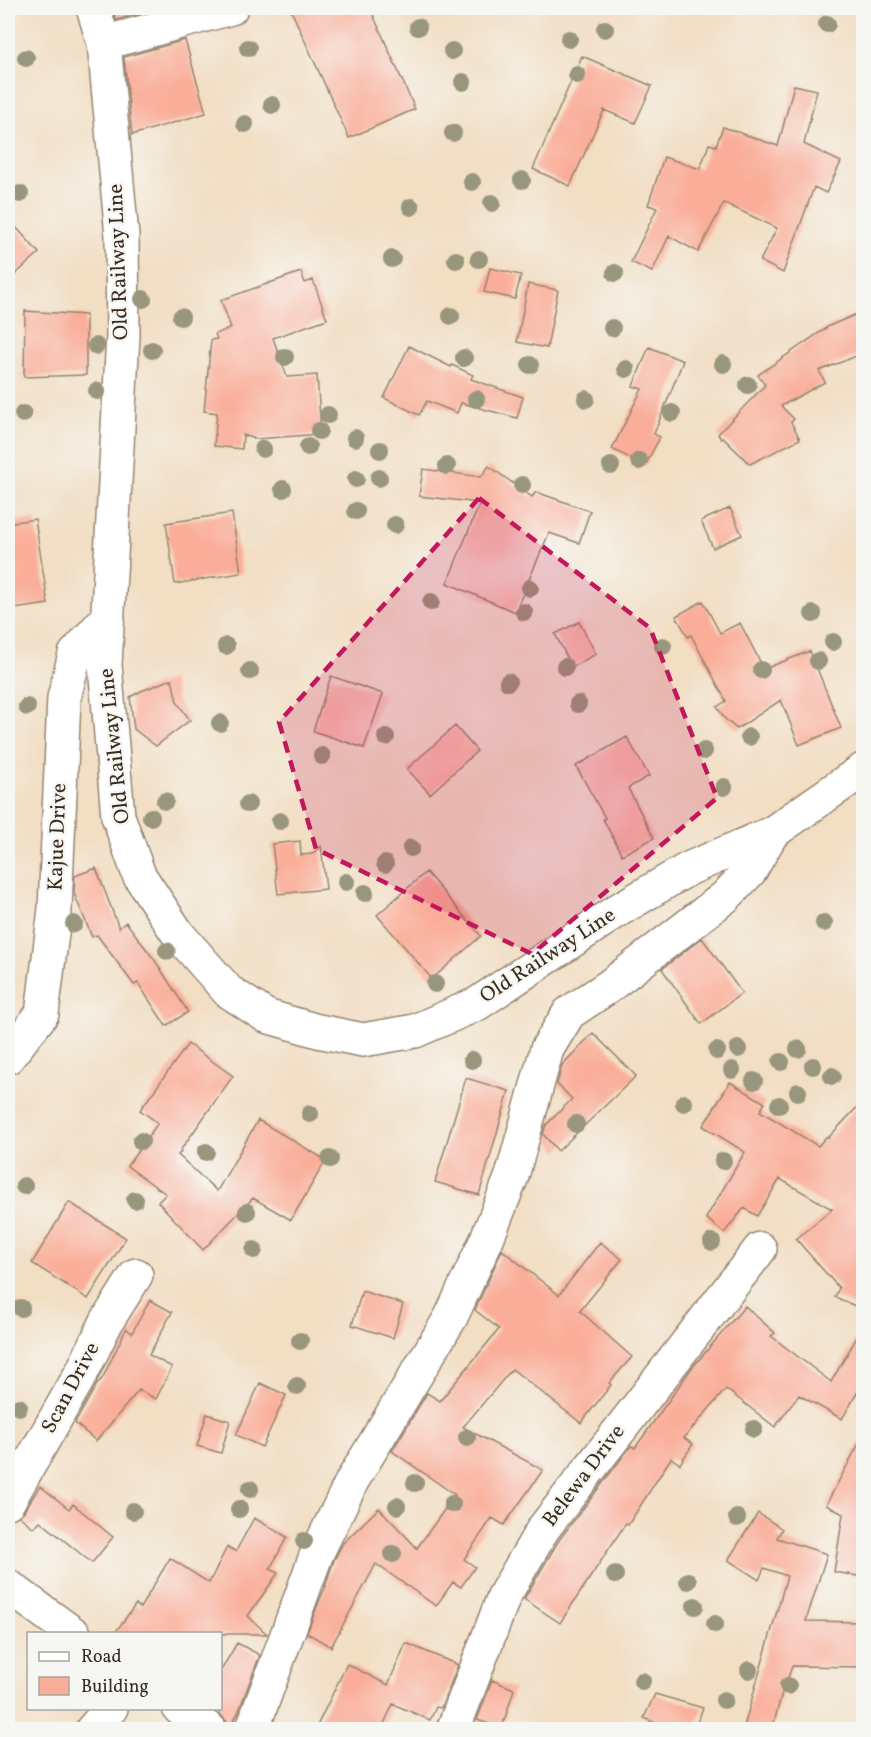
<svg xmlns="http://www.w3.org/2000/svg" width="871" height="1737" font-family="Vollkorn,serif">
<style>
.building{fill:#faae99}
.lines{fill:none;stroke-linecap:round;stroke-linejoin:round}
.minor-casing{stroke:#968470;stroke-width:36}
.minor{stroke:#fff;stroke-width:33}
.tree{fill:#98967c}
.marked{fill:#c2185b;fill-opacity:0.2;stroke:#c2185b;stroke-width:4.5;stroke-dasharray:12 8;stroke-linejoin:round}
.labels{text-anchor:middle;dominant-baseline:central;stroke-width:5;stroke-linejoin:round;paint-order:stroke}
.street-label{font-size:21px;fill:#3b2a1e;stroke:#f6f6f2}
</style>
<rect width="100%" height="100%" fill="#f6f6f2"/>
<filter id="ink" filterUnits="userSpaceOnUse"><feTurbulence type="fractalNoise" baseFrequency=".0167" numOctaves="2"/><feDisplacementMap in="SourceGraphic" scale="12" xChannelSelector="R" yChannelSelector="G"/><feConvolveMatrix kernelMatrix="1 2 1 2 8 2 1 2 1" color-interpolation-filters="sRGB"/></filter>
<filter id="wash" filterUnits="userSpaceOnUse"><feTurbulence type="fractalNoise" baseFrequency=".008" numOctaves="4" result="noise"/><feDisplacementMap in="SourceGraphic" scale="24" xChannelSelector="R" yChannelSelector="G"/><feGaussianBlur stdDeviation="1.35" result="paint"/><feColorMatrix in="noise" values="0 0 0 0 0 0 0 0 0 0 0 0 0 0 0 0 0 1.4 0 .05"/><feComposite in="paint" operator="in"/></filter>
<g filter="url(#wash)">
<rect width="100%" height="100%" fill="#f2dec3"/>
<g id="blocks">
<path class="building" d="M112,8H162L116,20Z
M290,8H370L415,109L349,138Z
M185,40L206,113L132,135L124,57Z
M582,56L652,86L635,123L604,110L570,186L533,169Z
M794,85L817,90L804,144L841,162L826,193L814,187L783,273L760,261L777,228L724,203L698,252L669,236L652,272L631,262L657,208L648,205L664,157L700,169L709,144L716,146L723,127L778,146Z
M8,218L39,253L8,281Z
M490,268L521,275L515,299L484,292Z
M301,272L305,283L313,280L327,319L273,338L287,377L317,375L321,434L256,439L243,435L242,449L214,446L217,413L204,411L211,340L217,339L215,334L231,328L221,300Z
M528,284L558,290L547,348L517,342Z
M25,311L86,315V375L24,377Z
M864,311V353L819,371L825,382L781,406L794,419L791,422L800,439L750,464L723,438L721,439L718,434L765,385L758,375L829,326Z
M409,346L451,367L452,365L473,375L471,379L523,397L517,418L461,403L457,413L427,401L419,415L384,398Z
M649,347L683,361L654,434L660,437L645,466L612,449L642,389L633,386Z
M489,466L532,497L536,492L590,511L579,543L549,533L515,612L447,583L480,503L419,496L423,469L481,477Z
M730,508L742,535L713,548L701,521Z
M232,513L241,573L175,584L166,523Z
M35,519L48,604L8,610V523Z
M703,601L720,633L740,623L764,669L810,651L841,728L799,745L781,700L737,729L725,719L717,707L726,701L691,635L688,637L676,616Z
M579,622L596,654L572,667L555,634Z
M331,676L383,694L364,748L313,731Z
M172,679L177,702L190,720L156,746L134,729L130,697L141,691Z
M455,726L477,751L430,794L407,769Z
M627,737L649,776L628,788L654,838L622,855L603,819L605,818L576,766Z
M300,841L301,855L312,854L321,846L326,889L278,894L272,844Z
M96,868L119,928L126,922L156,962L188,1012L166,1026L138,983L134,985L97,935L92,937L74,893L75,876Z
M426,872L481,936L432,979L377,915Z
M702,938L742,993L701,1024L662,969Z
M593,1033L636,1076L558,1151L543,1134L546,1125L572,1099L557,1084L562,1065Z
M188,1044L233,1076L180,1151L181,1152L178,1155L217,1191L258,1120L326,1160L291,1220L253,1198L203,1250L158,1202L166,1194L127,1166L158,1123L140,1110Z
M466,1078L509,1091L479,1195L435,1182Z
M730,1082L765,1103L760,1111L818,1146L826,1137L828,1138L864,1100V1310L835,1297L839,1288L796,1239L832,1209L780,1179L757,1216L744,1208L724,1233L706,1218L745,1152L703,1126Z
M69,1202L126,1238L88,1299L32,1263Z
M600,1242L622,1259L580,1311L632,1357L609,1383L611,1385L581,1423L512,1369L463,1427L543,1470L504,1525L492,1518L464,1559L475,1567L461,1587L453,1582L436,1606L376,1564L331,1647L307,1633L321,1597L326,1586H325L334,1560L343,1543L379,1508L417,1548L455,1495L392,1451L427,1393L440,1401L499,1329L475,1310L502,1250L559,1295Z
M362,1291L403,1304L393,1338L352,1325Z
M150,1300L172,1312L149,1355L172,1367L156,1399L139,1390L96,1441L75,1423L96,1386L103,1377L126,1329L132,1333Z
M745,1306L775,1333L771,1336L831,1382L864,1325V1381L842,1419L799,1395L775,1427L726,1389L684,1438L693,1444L680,1464L671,1458L628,1525L626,1523L560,1623L524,1599L559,1540L631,1446L635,1448L691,1369Z
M260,1383L286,1395L262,1447L236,1435Z
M207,1414L230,1421L221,1453L197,1446Z
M864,1434V1577L834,1572L843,1514L826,1505Z
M40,1486L69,1509L73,1504L113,1537L92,1563L40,1521L34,1528L19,1516L24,1511Z
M758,1513L782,1529L777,1538L827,1554L806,1621L864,1622V1667L792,1666L788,1678H786L772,1730H743L787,1576L764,1568L759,1580L728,1560Z
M254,1518L287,1537L270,1569L278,1573L248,1616L267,1634H114L136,1604L140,1608L170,1558L209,1583L227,1547L236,1551Z
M237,1643L260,1655L238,1713L228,1730L227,1722L220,1714V1672Z
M406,1643L458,1665L441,1708L436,1707L430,1720L393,1704L381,1730H315L347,1664L388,1685Z
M492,1680L514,1689L502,1728L477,1720Z
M655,1694L703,1708L694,1730H670L644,1718Z"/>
</g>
</g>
<g filter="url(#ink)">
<use href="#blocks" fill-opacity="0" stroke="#968470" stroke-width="1.5"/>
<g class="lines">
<defs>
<path id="minor" d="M93,8L104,43L122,236L123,336L105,665L118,816L139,875L178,934L228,991L266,1016L318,1031L363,1040L415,1031L477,1004L620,909L688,869L772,833L864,769
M104,43L231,8
M8,1057L42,1014L55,909L64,698L75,654L108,617
M8,1502L82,1372L107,1321L136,1275
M8,1586L74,1634
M179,1708L210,1730
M92,1730L111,1708
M252,1730L317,1553L352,1481L451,1317L486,1241L512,1176L547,1049L569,1013L608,987L725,897L750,871L772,833
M453,1730L504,1596L543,1529L760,1249"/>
</defs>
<use href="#minor" class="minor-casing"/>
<use href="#minor" class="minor"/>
</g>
<g class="tree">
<circle cx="827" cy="24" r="9"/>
<circle cx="418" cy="27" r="9"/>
<circle cx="605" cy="29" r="9"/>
<circle cx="569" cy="39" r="9"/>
<circle cx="248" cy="48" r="9"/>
<circle cx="452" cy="51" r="9"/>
<circle cx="26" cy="58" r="9"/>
<circle cx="577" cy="75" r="9"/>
<circle cx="463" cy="82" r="9"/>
<circle cx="272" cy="105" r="9"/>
<circle cx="245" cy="124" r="9"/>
<circle cx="453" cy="133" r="9"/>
<circle cx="522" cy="180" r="9"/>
<circle cx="472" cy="182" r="9"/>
<circle cx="20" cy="194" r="9"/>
<circle cx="492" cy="203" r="9"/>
<circle cx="411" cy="207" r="9"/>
<circle cx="392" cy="259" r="9"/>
<circle cx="479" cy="259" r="9"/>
<circle cx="456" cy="260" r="9"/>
<circle cx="615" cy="273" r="9"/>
<circle cx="143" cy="299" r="9"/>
<circle cx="451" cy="316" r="9"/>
<circle cx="181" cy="317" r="9"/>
<circle cx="612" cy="328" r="9"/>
<circle cx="96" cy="346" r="9"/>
<circle cx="152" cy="350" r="9"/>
<circle cx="285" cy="357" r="9"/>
<circle cx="464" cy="358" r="9"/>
<circle cx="723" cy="364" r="9"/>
<circle cx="530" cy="365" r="9"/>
<circle cx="626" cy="369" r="9"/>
<circle cx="748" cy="385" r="9"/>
<circle cx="97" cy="391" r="9"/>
<circle cx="476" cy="399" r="9"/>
<circle cx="586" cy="399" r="9"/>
<circle cx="672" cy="413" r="9"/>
<circle cx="23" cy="414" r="9"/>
<circle cx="328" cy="415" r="9"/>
<circle cx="319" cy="431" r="9"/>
<circle cx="355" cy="438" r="9"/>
<circle cx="308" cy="447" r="9"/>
<circle cx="263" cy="449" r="9"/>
<circle cx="380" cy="450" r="9"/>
<circle cx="639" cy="461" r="9"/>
<circle cx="447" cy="466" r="9"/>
<circle cx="611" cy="466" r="9"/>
<circle cx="379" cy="478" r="9"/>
<circle cx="356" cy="479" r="9"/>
<circle cx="522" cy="485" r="9"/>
<circle cx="283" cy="489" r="9"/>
<circle cx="356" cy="511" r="9"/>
<circle cx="395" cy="525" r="9"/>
<circle cx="530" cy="588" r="9"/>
<circle cx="431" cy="602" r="9"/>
<circle cx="524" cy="612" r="9"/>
<circle cx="813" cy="614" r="9"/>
<circle cx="833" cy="642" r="9"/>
<circle cx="226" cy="646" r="9"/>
<circle cx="663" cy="646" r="9"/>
<circle cx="818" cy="661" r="9"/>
<circle cx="565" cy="667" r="9"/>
<circle cx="761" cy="670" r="9"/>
<circle cx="250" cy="671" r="9"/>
<circle cx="508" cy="682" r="9"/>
<circle cx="578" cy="704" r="9"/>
<circle cx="27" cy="707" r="9"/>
<circle cx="220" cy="723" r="9"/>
<circle cx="386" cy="737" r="9"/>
<circle cx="749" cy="737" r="9"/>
<circle cx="704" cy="751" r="9"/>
<circle cx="322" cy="756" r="9"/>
<circle cx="724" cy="787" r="9"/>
<circle cx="165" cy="801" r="9"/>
<circle cx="248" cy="804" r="9"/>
<circle cx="151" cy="817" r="9"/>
<circle cx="280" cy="821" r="9"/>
<circle cx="411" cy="848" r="9"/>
<circle cx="385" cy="864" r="9"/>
<circle cx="346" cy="882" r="9"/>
<circle cx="365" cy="893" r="9"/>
<circle cx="824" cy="923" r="9"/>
<circle cx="74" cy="924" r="9"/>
<circle cx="167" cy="951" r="9"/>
<circle cx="435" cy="984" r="9"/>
<circle cx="738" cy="1049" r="9"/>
<circle cx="798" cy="1049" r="9"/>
<circle cx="717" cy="1051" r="9"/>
<circle cx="472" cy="1060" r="9"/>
<circle cx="781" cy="1062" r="9"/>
<circle cx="813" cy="1066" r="9"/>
<circle cx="732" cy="1070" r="9"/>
<circle cx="832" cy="1076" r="9"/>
<circle cx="754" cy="1081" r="9"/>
<circle cx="798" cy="1092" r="9"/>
<circle cx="684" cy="1103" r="9"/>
<circle cx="779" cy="1105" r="9"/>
<circle cx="310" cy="1114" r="9"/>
<circle cx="576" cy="1124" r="9"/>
<circle cx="141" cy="1141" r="9"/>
<circle cx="206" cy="1152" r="9"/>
<circle cx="330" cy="1159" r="9"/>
<circle cx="723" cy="1161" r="9"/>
<circle cx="24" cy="1186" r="9"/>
<circle cx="135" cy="1200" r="9"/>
<circle cx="247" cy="1212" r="9"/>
<circle cx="712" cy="1242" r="9"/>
<circle cx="254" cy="1250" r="9"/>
<circle cx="21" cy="1308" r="9"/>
<circle cx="300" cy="1341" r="9"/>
<circle cx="297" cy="1386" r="9"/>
<circle cx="19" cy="1407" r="9"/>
<circle cx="754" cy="1429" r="9"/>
<circle cx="467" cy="1438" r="9"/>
<circle cx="415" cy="1483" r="9"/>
<circle cx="250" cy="1489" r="9"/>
<circle cx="452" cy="1504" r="9"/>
<circle cx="397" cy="1506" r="9"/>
<circle cx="239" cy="1509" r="9"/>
<circle cx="133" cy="1511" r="9"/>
<circle cx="737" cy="1518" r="9"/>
<circle cx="304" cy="1541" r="9"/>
<circle cx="393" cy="1554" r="9"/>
<circle cx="615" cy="1575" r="9"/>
<circle cx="688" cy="1581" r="9"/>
<circle cx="695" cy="1606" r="9"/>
<circle cx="715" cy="1624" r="9"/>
<circle cx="749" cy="1670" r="9"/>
<circle cx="642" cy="1681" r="9"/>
<circle cx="788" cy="1686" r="9"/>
<circle cx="724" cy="1700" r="9"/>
</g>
</g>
<path class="marked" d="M479,498L650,628L717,798L532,954L316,849L279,722Z"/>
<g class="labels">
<g class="street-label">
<text transform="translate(119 262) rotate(-92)">Old Railway Line</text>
<text transform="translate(115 746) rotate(-96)">Old Railway Line</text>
<text transform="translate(58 837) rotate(-88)">Kajue Drive</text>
<text transform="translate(548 956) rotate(-33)">Old Railway Line</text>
<text transform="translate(71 1388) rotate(-62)">Scan Drive</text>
<text transform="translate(584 1476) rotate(-53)">Belewa Drive</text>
</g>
</g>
<rect width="871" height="1737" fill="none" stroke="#f6f6f2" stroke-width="30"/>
<rect x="27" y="1632" width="195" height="78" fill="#f6f6f2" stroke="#aba49d" stroke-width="1.5"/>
<rect x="39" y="1652" width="30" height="9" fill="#ffffff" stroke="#aba49d" stroke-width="1.5"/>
<text x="81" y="1662" font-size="18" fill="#3b2a1e">Road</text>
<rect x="39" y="1677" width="30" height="18" fill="#faae99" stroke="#aba49d" stroke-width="1.5"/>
<text x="81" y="1692" font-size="18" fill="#3b2a1e">Building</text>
</svg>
